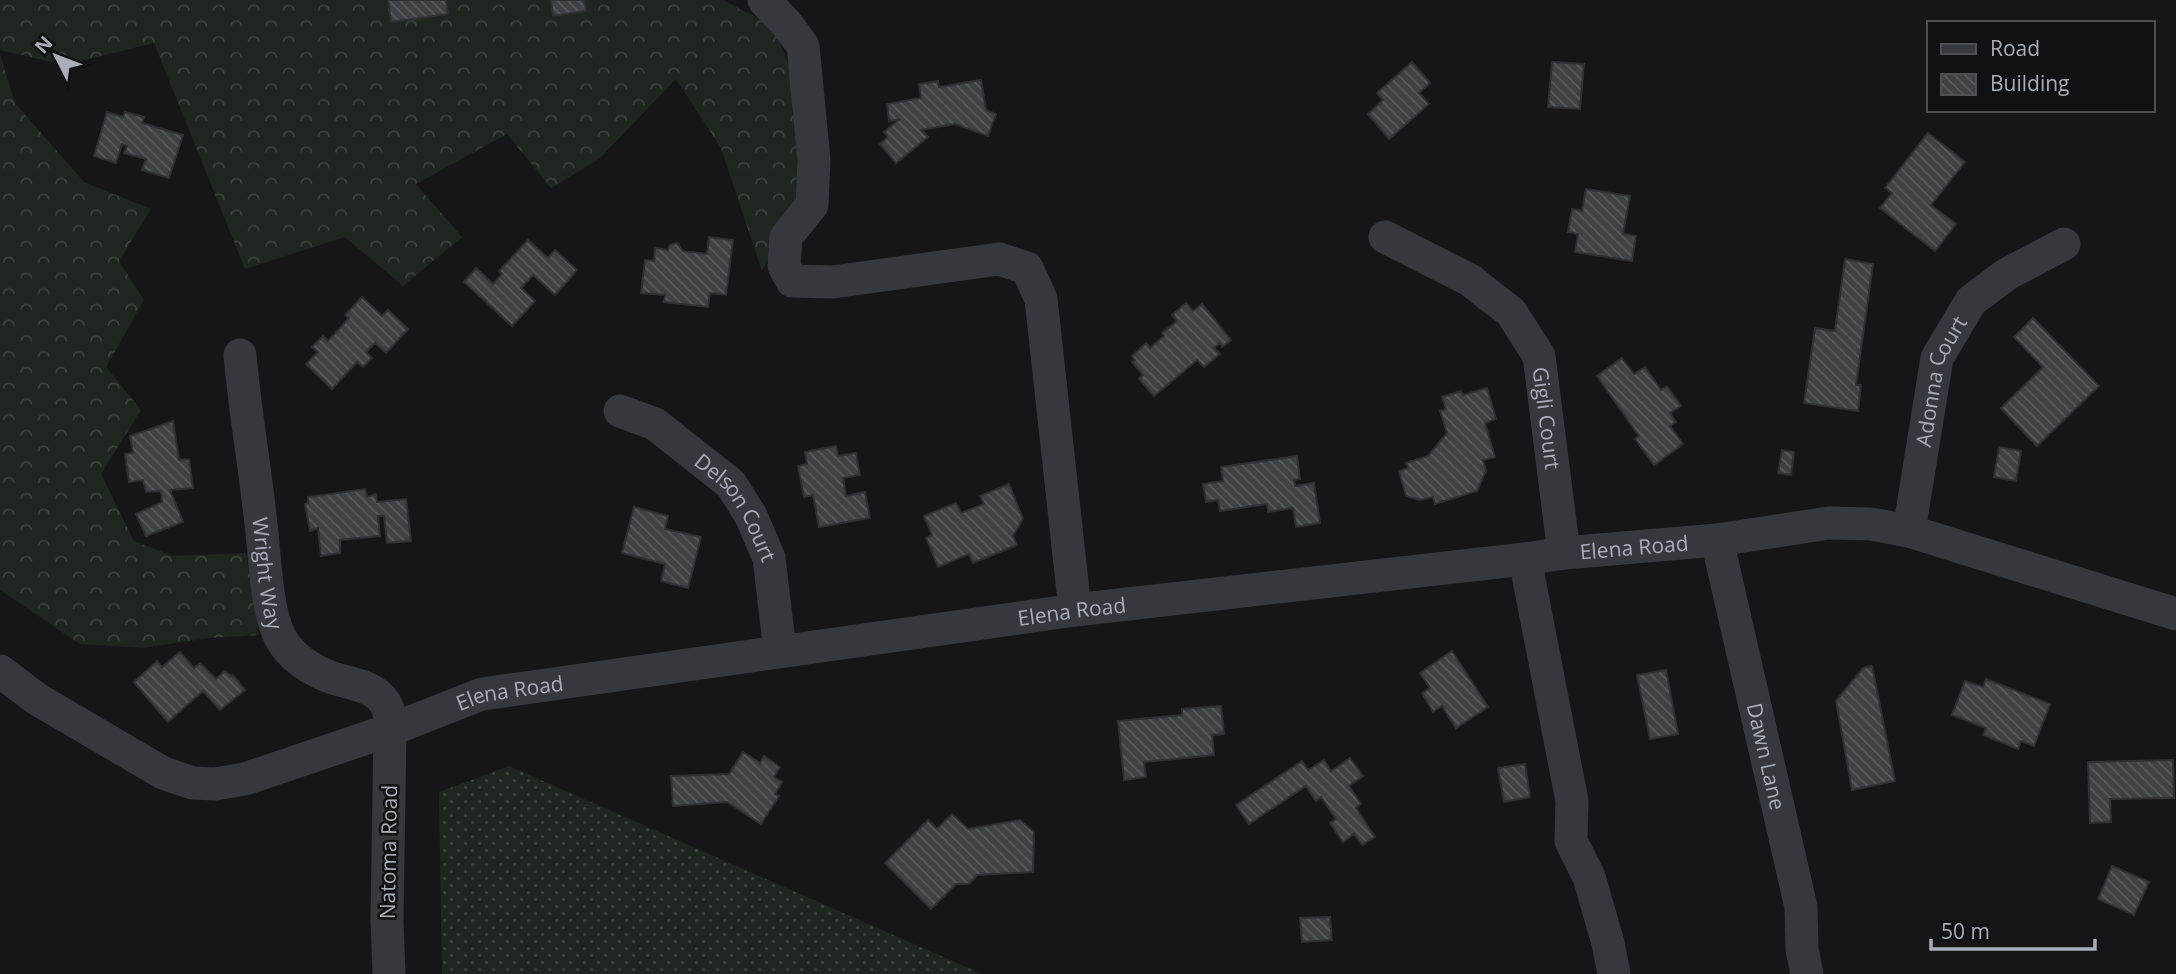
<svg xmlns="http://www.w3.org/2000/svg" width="2176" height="974" font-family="'Open Sans',sans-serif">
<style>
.grass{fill:url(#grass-dots)}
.forest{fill:url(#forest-crowns)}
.building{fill:url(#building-back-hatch);stroke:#303034;stroke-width:2}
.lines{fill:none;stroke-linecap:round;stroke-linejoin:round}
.minor{stroke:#37383d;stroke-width:33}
.labels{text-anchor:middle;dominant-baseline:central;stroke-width:5;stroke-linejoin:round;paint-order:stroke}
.street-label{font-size:21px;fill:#a8adb8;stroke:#111113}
</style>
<defs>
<pattern id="grass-dots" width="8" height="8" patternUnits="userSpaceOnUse" patternTransform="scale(1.75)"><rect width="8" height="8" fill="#1e261f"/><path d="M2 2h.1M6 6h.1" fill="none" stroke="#3c433d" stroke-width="1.8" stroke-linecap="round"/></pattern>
<pattern id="forest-crowns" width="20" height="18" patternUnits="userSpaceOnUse" patternTransform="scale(1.75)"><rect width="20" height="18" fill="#1e261f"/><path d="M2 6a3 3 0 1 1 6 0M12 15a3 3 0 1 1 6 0" fill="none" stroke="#3c433d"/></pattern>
<pattern id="building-back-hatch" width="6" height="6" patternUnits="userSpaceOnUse" patternTransform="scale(1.75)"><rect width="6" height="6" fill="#404145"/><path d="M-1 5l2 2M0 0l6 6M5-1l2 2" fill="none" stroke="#595a5e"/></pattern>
</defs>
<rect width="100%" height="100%" fill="#161618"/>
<path class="grass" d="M509,766L982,974H442L439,792Z"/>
<path class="forest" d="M0,0H723L773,26L792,73L798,167L795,207L762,271L721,148L676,79L599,159L551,188L507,134L416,184L462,237L403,286L345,237L245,269L154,43L64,65L0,50Z
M0,54L15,103L84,182L151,209L119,261L144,300L106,367L141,410L101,474L134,541L173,556L246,553L259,635L209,638L143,648L80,644L0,590Z"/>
<path class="building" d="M388,0H446L448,14L391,22Z
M551,0H584L586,11L553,16Z
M1412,62L1430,83L1419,93L1429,104L1389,139L1368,114L1383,100L1377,93Z
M1552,62L1584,64L1580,109L1548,107Z
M981,80L986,110L996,114L988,136L955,124L921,130L928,137L896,163L880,144L888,137L884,132L900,119L889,121L887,104L921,98L919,84L938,81L939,87Z
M107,112L123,117L125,112L144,117L142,123L183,135L169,178L142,170L146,159L124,153L127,146L122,144L116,163L94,156Z
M1928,133L1965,162L1931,205L1956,224L1935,251L1880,208L1892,193L1885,188Z
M1586,189L1630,196L1623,234L1636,236L1632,261L1575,252L1578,234L1568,232L1572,209L1582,211Z
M709,237L733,240L726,295L710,293L708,307L664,302L665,295L641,293L645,260L654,261L655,248L668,250L670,245L677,243L683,251L707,254Z
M528,240L548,258L555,250L577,270L555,295L533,275L521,288L535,301L512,326L464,282L476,268L493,284L502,274L499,271Z
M1845,259L1873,264L1856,385H1861L1858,411L1804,403L1815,328L1835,331Z
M362,297L382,316L388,310L408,329L386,353L375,343L366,352L372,358L363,367L357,362L332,389L306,364L318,352L312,347L323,336L328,341L349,318L345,315Z
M1186,303L1193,311L1202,304L1231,340L1222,347L1220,343L1214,348L1220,354L1204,367L1197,360L1154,396L1139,379L1143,375L1132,362L1135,360L1132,356L1146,343L1150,348L1164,336L1162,333L1177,321L1172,315Z
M2033,318L2099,386L2037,446L2001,408L2043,367L2014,337Z
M1622,358L1634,374L1645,367L1661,390L1667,386L1681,406L1670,413L1676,422L1670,426L1683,444L1654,465L1635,439L1639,436L1597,376Z
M1487,388L1496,419L1485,423L1495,457L1483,460L1486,471L1477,491L1435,504L1433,497L1420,500L1406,496L1399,471L1408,468L1406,463L1428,456L1447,433L1440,411L1446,409L1442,397L1461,391L1463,395Z
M173,421L179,460L189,459L193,488L170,490L183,522L146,536L136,514L162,502L161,491L146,492L143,480L129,482L125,454L133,453L130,436Z
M836,446L838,456L856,453L860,475L843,478L846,496L865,492L870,518L819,527L813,495L804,497L798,466L807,464L805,452Z
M1999,447L2021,451L2016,481L1994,477Z
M1782,450L1794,452L1791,475L1778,473Z
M1297,456L1300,479L1294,480L1295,486L1314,483L1320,523L1296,527L1293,508L1268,512L1267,504L1220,511L1218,500L1206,502L1203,484L1223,481L1221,467Z
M1009,484L1023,519L1013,536L1017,545L973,563L969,554L938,567L926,538L932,535L924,516L956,503L961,513L984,504L980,496Z
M365,489L367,497L376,494L377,502L406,499L411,541L387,543L384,516H378L380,536L340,540V553L321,556L318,528L310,531L305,504L308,503V497Z
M634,507L668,516L665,529L701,537L688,588L661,581L665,564L622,553Z
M1452,651L1488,707L1456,728L1442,706L1433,712L1422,693L1430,688L1420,673Z
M180,652L194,668L200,663L216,679L225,671L231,676L233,675L245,690L220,710L203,691L168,722L134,682L157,661L162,667Z
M1872,666L1895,781L1852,790L1836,701L1863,668Z
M1666,670L1678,734L1650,739L1637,675Z
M1986,679L2050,704L2034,746L2021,741L2018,749L1983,735L1986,728L1952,715L1965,681L1983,687Z
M1221,706L1224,734L1212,735L1214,755L1144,762L1146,777L1124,780L1118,721L1182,715V709Z
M743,752L760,763L764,756L780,767L774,777L782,782L775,794L779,796L761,824L727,802L673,806L671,776L729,774Z
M1350,758L1363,776L1349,786L1361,804L1356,808L1375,837L1362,845L1354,834L1343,842L1330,823L1336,819L1321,797L1316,801L1306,786L1249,824L1236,805L1302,761L1308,770L1324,760L1331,771Z
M2173,760L2174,798L2110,799L2111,822L2090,823L2088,762Z
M1525,764L1530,797L1504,802L1498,768Z
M952,814L968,829L1020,820L1034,832L1033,872L977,875L969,884H956L931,909L885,863L928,820L937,829Z
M2112,866L2149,882L2134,915L2098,899Z
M1330,917L1332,940L1302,942L1300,918Z"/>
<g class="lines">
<g class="minor">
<path d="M764,0L786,23L803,46L814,160L812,205L786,237L784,266L792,281L833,282L999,259L1027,268L1041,299L1075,610"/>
<path id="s1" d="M1385,237L1470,280L1490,296L1511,312L1539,356L1564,553"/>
<path id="s2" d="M240,355C245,412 255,467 261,524C265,556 266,612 281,639C290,655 308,668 325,675C347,685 378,683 388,709C390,715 390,724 390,730L387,919L389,974"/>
<path id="s3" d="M620,411L655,424L731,484L751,516L769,558L780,651"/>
<path id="s4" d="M1909,531L1937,358L1971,301L2007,274L2064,244"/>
<path id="s5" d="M1717,540L1801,907L1802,949L1807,974"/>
<path d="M1525,559L1572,801L1571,841L1589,877L1608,943L1614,974"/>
<path id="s6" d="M0,671L37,699L163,773L193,783L215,784L245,779L390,730L482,694L1075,610L1525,559L1564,553L1717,540L1829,523L1871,524L1909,531L2176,614"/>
</g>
</g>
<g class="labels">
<g class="street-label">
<text stroke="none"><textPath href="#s4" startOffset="154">Adonna Court</textPath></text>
<text stroke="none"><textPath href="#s1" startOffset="262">Gigli Court</textPath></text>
<text stroke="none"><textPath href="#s3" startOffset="156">Delson Court</textPath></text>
<text stroke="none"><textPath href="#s6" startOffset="1690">Elena Road</textPath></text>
<text stroke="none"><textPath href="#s2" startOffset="220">Wright Way</textPath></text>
<text stroke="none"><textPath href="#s6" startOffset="1124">Elena Road</textPath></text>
<text stroke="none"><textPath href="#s6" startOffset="556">Elena Road</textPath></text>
<text stroke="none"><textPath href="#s5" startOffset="222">Dawn Lane</textPath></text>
<text transform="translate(388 852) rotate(-89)">Natoma Road</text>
</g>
</g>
<rect x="1927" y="21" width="228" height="91" fill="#111113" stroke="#4d4f55" stroke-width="2"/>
<rect x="1941" y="44" width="35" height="10" fill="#37383d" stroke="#4d4f55" stroke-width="2"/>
<text x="1990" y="56" font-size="21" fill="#a8adb8">Road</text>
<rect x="1941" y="74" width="35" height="21" fill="url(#building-back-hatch)" stroke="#4d4f55" stroke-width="2"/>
<text x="1990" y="91" font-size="21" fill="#a8adb8">Building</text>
<g transform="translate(56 56) rotate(312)" stroke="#111113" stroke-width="5" paint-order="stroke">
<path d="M0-5L12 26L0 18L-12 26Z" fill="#a8adb8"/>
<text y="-10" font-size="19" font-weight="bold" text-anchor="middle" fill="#a8adb8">N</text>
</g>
<path d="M1931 939v10h164v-10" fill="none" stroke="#a8adb8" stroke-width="3.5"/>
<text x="1941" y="939" font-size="21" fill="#a8adb8" stroke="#111113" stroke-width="5" paint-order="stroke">50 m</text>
</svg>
